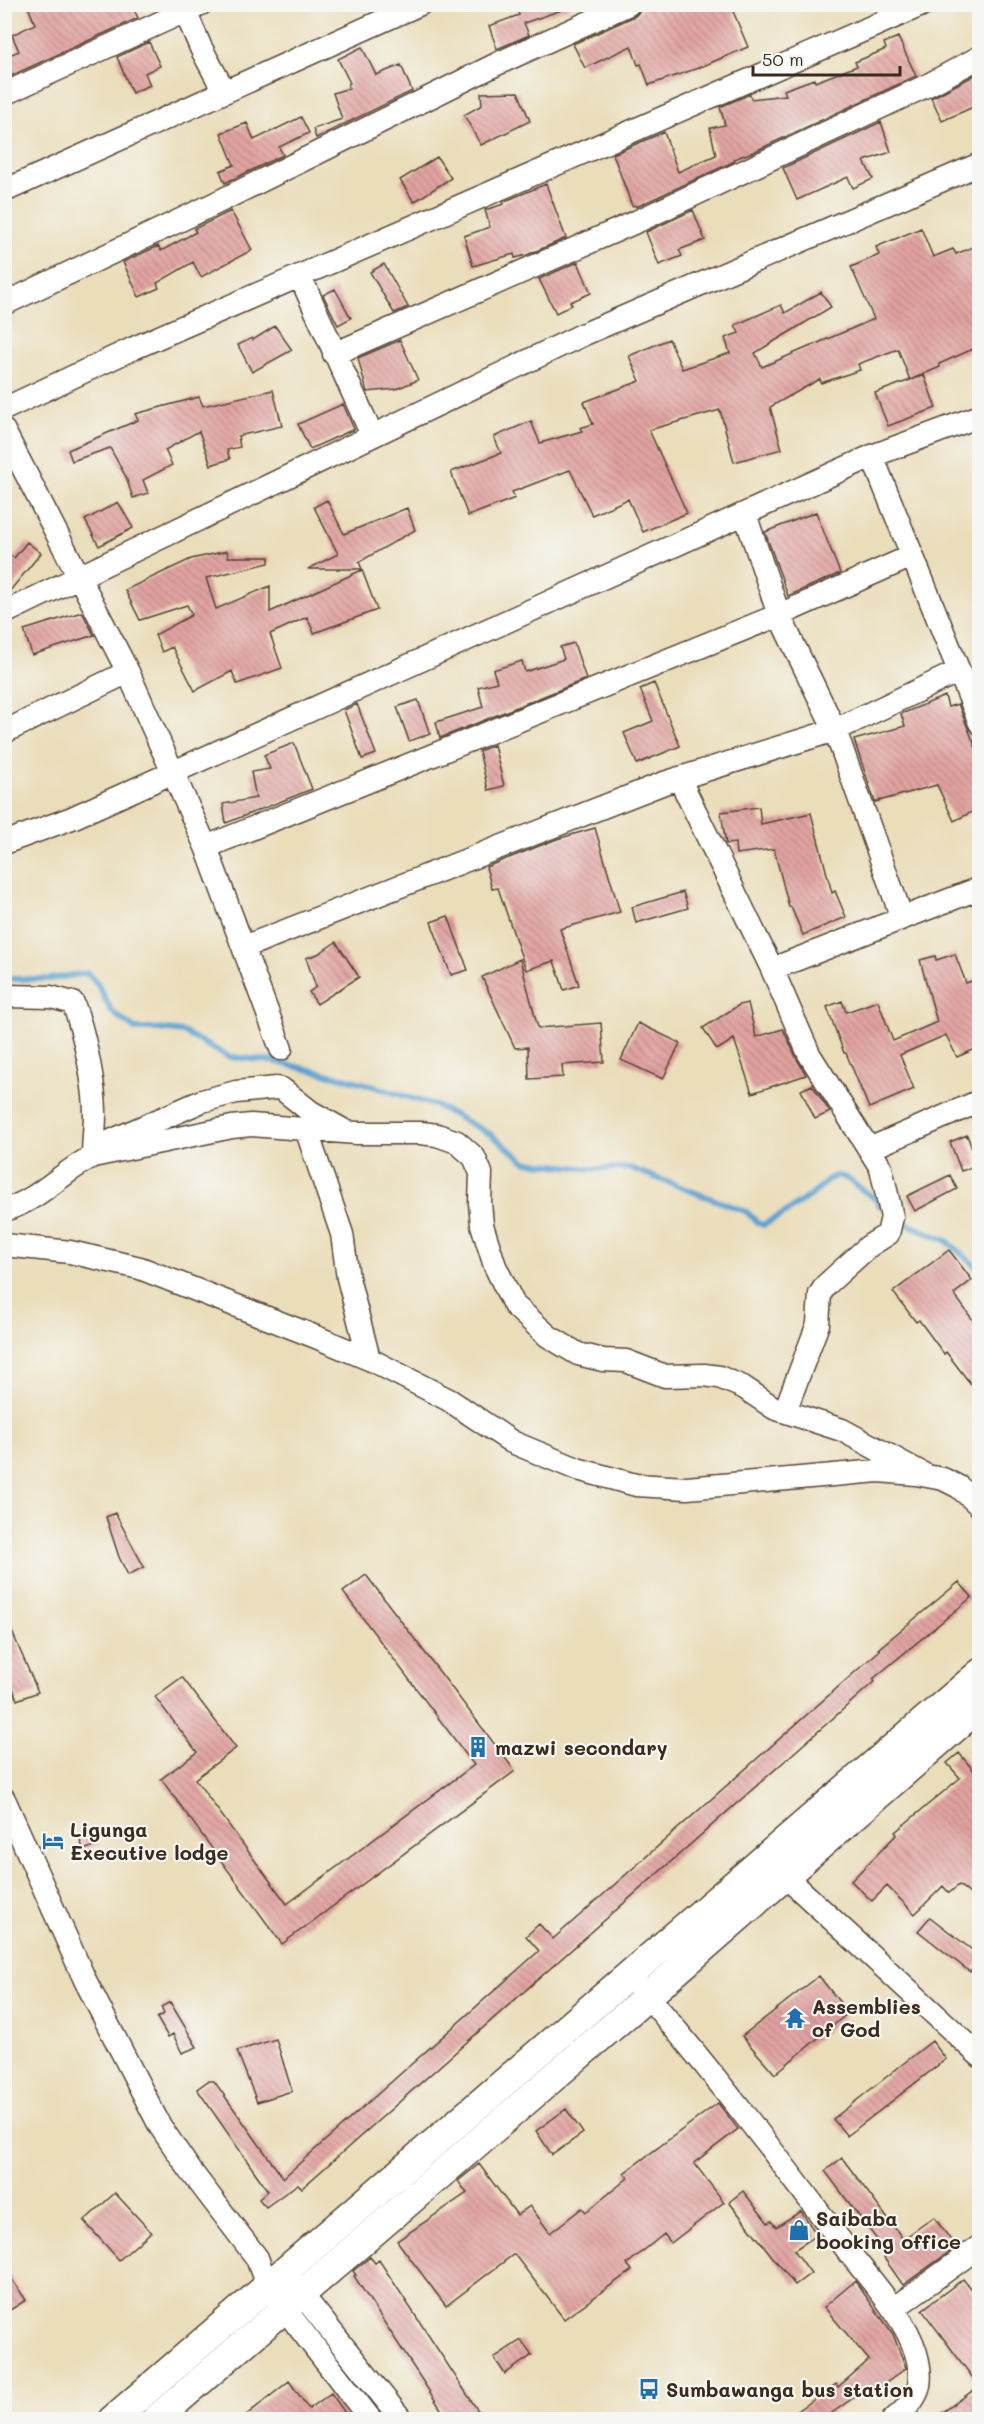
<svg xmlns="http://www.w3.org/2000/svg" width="984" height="2424" font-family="Mali,sans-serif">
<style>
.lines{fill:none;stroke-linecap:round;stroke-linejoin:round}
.stream{stroke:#5ba1d1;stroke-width:6}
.building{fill:url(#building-back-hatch)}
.minor-casing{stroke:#554535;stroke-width:25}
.major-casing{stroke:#554535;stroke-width:31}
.minor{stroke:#fff;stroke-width:22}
.major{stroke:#fff;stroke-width:28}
.labels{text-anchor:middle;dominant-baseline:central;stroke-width:4.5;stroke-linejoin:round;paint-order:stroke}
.poi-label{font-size:20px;font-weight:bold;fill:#3b2a1e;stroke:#f6f6f2;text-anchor:start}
</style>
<defs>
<pattern id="building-back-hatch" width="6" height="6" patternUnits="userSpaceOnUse" patternTransform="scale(1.5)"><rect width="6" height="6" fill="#e1a3a1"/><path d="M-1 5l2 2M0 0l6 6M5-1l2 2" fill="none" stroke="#b88583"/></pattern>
</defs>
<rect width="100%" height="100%" fill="#f6f6f2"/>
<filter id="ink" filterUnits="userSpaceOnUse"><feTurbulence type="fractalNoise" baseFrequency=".0167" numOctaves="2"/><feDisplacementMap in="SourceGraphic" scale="12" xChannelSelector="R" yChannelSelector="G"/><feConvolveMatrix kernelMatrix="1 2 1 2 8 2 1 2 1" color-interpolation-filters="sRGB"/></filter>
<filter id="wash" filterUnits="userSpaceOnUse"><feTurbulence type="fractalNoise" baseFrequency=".008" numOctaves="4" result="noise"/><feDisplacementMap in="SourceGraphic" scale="24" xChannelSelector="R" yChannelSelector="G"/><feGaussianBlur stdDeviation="1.35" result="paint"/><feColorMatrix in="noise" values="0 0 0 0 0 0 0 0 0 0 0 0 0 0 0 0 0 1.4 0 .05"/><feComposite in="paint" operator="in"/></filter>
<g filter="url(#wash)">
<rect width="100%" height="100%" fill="#eaddba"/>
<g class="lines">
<path class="stream" d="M4,979H49L87,973L98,985L112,1012L135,1029H158L183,1032L229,1057L273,1061L356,1081L437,1106L490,1134L526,1162L591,1169L630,1168L747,1212L758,1223L763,1225L785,1213L818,1190L827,1180L836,1176L846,1178L877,1200L880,1206
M896,1219L947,1241L980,1270"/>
</g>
<g id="blocks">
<path class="building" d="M27,4H131L138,18L4,79V57L19,51L12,35L35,24Z
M515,4H569L570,7L524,23L529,35L497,49L489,26L519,15Z
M642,4H730L748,47L698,68L649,85L641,64L638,65L631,46L585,68L573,44L635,16L640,11Z
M898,37L916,76L753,152L734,159L735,161L636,207L635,205L632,206L613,154L664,132L678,172L716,155L710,128L725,125L720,107L750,94L751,99L786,95L784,90L814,79L815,82L857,66L855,62L886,49L884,43Z
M149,42L160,66L145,73L150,85L132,93L117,57Z
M362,47L376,75L401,65L412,91L316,138L313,129L342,119L333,93L349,88L348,84L350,83L338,59Z
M977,74L980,79V104L942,121L931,98Z
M518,92L530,121L481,145L464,115L482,105L481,93Z
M301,117L309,133L279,147L283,155L225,183L220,171L234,165L221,133L247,123L254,140Z
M881,122L891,152L864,161L873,179L853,188L848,177L797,200L783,168Z
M437,157L451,178L414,202L400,180Z
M546,184L566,238L527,255L515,258L514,254L473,266L464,236L490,227L485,210L504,204L503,202Z
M693,210L705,240L679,250L682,256L659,265L646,232Z
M231,211L252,250L201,277L193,262L157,283L159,288L139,297L123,262L158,246L161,251L196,232L194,229Z
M921,228L933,257L953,249L956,254L980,244V346L939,364L940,367L910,380L898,349L858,364L860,370L821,383L820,379L770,407L782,449L734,462L720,410L649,430L687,513L643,532L628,499L592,515L570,470L512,492L515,498L468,516L451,472L501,453L494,437L531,421L540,443L582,431L580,428L593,424L584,402L640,381L629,356L669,339L682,369L730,353L725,338L739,333L735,325L781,305L785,313L821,292L831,307L755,353L762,367L874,319L851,267L879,255L876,247Z
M578,262L591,293L570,302L572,305L556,313L539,279Z
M384,264L408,307L394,313L370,272Z
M335,289L351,318L338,325L323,295Z
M275,326L292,350L252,372L238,345L252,338L253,340Z
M400,340L418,380L396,389L367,392L358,358Z
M924,375L936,408L888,426L875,393Z
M273,390L282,426L238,436L240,447L227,450L230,459L211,465L199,431L165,450L172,465L143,480L148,493L133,498L126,477L110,448L72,461L68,450L138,420L135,414L199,397L203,406Z
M343,404L354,429L310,449L298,424Z
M327,500L344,534L407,508L415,530L359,562L362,569H308L338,554L314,507Z
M118,502L133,528L99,546L85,520Z
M816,512L840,573L788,596L765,532Z
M27,542L41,553L4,598V551L14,558Z
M227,551L228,557H269V563L206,578L216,609L270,586V612L362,570L377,610L314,633L307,617L270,634L282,668L237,684L232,671L195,691L172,647L162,652L155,635L192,615L187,605L140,620L125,590L191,559Z
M82,612L94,635L32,655L24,630Z
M574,643L586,679L440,738L436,722L483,707L478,687L497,682L493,670L522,661L525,672L564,659L560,647Z
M654,683L680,746L637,764L624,733L653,721L640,689Z
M945,696L948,707L958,704L980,758V808L954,821L937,785L875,802L854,740L905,726L901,714Z
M418,700L430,734L409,741L397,707Z
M357,704L376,754L362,759L344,710Z
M294,743L312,789L226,823L223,804L256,798L251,772L270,769L264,755Z
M494,745L504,786L488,790L479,751Z
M759,807L761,824L811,813L832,893L835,891L846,917L803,935L791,907H789L774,849L736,854L735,843L726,844L721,812Z
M595,828L620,912L560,929L579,985L564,990L554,961L526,970L498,888L492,889L486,867L557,839Z
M683,892L688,908L636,923L632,907Z
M448,916L468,970L451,975L431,922Z
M336,942L359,977L317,1004L309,992L316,987L306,958L318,954Z
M955,954L966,983L980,978V1047L957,1057L946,1035L900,1055L914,1089L869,1108L846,1053H844L827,1007L842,1001L846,1012L878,1001L893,1041L937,1022L920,960L935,956L936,960Z
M520,959L538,1028L601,1023L604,1062L562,1065L563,1077L529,1079L528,1047L515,1048L482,977Z
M748,1003L756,1037L783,1029L797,1059L806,1075L752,1093L734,1039L717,1050L703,1028L739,1005Z
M638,1023L680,1043L663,1079L621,1060Z
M812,1085L830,1112L815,1119L801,1090Z
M967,1135L978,1165L961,1171L950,1142Z
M950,1175L957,1189L915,1211L907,1196Z
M949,1250L972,1280L954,1294L980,1330V1396L946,1352L944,1354L919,1320L916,1322L893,1292Z
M115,1513L144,1567L128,1575L119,1557L106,1517Z
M366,1575L515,1771L282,1944L161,1779L197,1752L155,1697L182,1677L236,1748L195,1779L287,1904L474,1765L343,1592Z
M959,1582L972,1597L873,1679L875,1681L302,2188L298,2184L266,2207L259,2199L268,2191L197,2089L208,2081H214L283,2178L539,1951L526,1936L539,1924L553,1939L880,1650L878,1649Z
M4,1613L38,1692L17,1700L4,1662Z
M959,1753L980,1778V1902L959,1885L949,1893L943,1886L915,1914L887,1886L872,1901L851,1881L897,1834L895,1832L960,1778L947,1763Z
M93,1830L99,1844L84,1850L78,1836Z
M930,1917L980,1956V1960L970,1972L918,1931Z
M819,1976L848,2013L775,2074L742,2036Z
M170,2002L197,2047L182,2053L173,2034L168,2037L157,2018L164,2014L161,2007Z
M276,2039L292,2091L257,2102L237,2051Z
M932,2041L946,2059L847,2136L833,2119Z
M718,2103L738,2129L694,2163L724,2202L671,2243L664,2234L627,2264L632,2270L564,2319L514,2254L446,2306L397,2241L467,2193L458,2181L479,2164L517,2215L530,2206L550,2233L582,2208L586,2212L628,2178L624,2173Z
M566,2109L583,2133L552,2155L536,2131Z
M842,2158L903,2239L934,2217L956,2247L903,2285L884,2258L887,2253L825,2171Z
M743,2191L768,2223L771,2221L776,2227L801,2211L817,2235L794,2250L811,2273L795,2285L729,2202Z
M115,2193L151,2232L119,2260L84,2221Z
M370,2257L375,2263L379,2260L484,2420H448L354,2276L356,2275L353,2271Z
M4,2268L26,2300L4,2314Z
M963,2279L980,2301V2420H932L979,2386L922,2310Z
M855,2281L893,2334L906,2368L874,2392L870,2386L822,2420H785L836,2384L838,2387L869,2360L824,2307Z
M521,2340L532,2355L505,2374L494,2358Z
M289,2381L309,2409L331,2393L350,2420H240Z"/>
</g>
</g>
<g filter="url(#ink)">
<use href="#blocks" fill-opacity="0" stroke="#554535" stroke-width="1.5"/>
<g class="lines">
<defs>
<path id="minor" d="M182,4L201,48L224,91
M4,94L201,4
M4,191L420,4
M300,276L372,435
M4,304L212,205L499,63L629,4
M334,354L638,221L930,84L980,57
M4,409L134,348L924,4
M4,431L128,672L206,847L281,1049
M872,456L980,723
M745,514L779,615L835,730L902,918
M4,613L582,335L980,164
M4,732L128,672
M679,778L772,969L809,1054L881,1168L892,1217L888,1234L869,1246L826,1285L820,1294L818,1324L785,1411
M4,843L72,818L872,456L980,416
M206,847L779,615L912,556
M244,947L664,783L835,730L959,671
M772,969L980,888
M7,996L51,997L73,1003C84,1031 95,1085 95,1114C95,1128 93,1142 93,1156
M306,1129L342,1234L348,1278L369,1359
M97,1147L202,1101L236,1092L277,1088L282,1089L311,1112L343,1130
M869,1149L980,1101
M4,1210C38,1201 62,1172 93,1156L232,1127L251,1125L357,1133H421L437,1135L457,1142L474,1157L481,1173L480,1203L482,1225L495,1266L514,1305L548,1336L578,1354L603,1360L626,1361L665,1376L704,1375L719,1377L743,1387L774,1408L842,1430L925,1475
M4,1245L70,1252L140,1268L316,1337L369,1359L449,1400L512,1442L577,1469L636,1485L687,1488L878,1471L916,1474L943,1479L959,1487L980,1506
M4,1799L85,1980L160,2126L190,2170L257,2258L267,2286L371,2420
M785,1876L980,2056
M637,1984C712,2070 783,2164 851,2255C873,2283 906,2319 916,2353C925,2385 919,2399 893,2420
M292,2282L402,2420
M893,2309L980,2246"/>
<path id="major" d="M112,2420L980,1673
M155,2420L648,1996L980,1706"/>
</defs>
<use href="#minor" class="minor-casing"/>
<use href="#major" class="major-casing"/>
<use href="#minor" class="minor"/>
<use href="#major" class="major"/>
</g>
</g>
<defs>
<symbol id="building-bare" viewBox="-9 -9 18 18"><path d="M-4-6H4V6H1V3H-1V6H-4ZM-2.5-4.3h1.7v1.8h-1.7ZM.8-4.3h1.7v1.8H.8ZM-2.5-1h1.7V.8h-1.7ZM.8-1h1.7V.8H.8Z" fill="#1f6fb2" stroke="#f6f6f2" stroke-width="2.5" paint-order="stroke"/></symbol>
<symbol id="hotel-bare" viewBox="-9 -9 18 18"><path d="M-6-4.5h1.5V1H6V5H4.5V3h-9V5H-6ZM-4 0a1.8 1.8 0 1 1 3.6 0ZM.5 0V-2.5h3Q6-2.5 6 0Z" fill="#1f6fb2" stroke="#f6f6f2" stroke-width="2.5" paint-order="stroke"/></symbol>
<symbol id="temple-bare" viewBox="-9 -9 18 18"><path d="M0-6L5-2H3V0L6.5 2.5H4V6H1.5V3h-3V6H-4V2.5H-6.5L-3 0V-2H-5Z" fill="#1f6fb2" stroke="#f6f6f2" stroke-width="2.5" paint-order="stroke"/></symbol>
<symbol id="shop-bare" viewBox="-9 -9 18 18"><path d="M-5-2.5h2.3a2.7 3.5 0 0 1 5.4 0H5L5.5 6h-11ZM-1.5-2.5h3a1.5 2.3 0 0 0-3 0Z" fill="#1f6fb2" stroke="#f6f6f2" stroke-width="2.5" paint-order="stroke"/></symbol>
<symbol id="bus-bare" viewBox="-9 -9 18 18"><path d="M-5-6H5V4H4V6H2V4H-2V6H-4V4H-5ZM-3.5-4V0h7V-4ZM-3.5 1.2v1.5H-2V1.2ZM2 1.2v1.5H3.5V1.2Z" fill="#1f6fb2" stroke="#f6f6f2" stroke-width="2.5" paint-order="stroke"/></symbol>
</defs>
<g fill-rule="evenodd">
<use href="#building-bare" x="463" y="1732" width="30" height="30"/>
<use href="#hotel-bare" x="38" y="1826" width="30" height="30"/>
<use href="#temple-bare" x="780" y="2003" width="30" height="30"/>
<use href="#shop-bare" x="784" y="2215" width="30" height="30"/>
<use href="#bus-bare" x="634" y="2374" width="30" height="30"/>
</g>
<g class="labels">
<g class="poi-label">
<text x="495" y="1747">mazwi secondary</text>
<text x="70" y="1829">Ligunga<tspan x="70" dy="23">Executive lodge</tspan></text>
<text x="812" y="2006">Assemblies<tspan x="812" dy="23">of God</tspan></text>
<text x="816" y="2218">Saibaba<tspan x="816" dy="23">booking office</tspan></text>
<text x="666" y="2389">Sumbawanga bus station</text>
</g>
</g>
<rect width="984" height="2424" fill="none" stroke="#f6f6f2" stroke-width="24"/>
<path d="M753 66v9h147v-9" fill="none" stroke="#3b2a1e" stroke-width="3"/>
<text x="762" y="66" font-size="18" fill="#3b2a1e" stroke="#f6f6f2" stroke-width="4.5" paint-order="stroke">50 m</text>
</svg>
